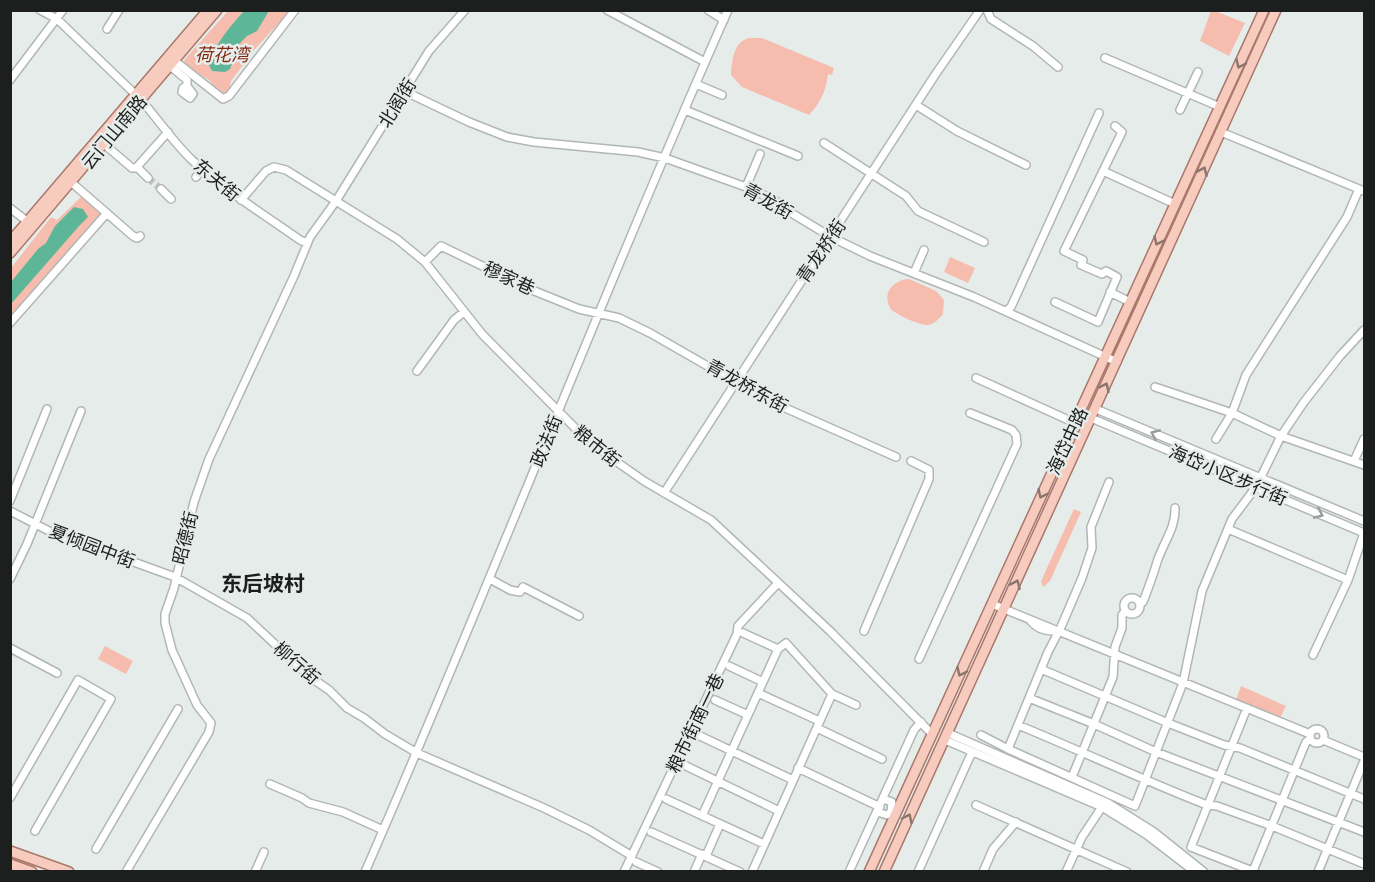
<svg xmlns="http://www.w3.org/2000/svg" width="1375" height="882" font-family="'Source Serif 4','Noto Sans SC',serif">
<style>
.green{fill:#f6bdae}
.water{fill:#5db698}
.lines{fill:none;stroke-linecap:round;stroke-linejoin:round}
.minor-tunnel{stroke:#bec3c0;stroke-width:7;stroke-dasharray:7 3.5;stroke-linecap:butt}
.minor-casing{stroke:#b1b7b4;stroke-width:10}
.major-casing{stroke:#a9786b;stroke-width:12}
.minor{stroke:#fff;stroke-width:7}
.major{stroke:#f8cbbf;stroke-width:9}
.oneway{stroke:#8a756e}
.oneway2{stroke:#999a9a}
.labels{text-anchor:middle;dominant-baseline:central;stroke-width:5;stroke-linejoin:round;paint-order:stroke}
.park-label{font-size:18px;font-style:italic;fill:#862c14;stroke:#e6ece9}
.street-label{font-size:18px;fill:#1d1f1e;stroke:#e6ece9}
.quarter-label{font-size:21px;font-weight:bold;fill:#1d1f1e;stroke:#e6ece9}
</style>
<rect width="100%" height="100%" fill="#e6ece9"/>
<path class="green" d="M228,11H290L255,49L231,81L229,90L226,94L219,92L209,80L183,64L185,59Z
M1211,11H1215L1245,23L1229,56L1200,41Z
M749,38H762L834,68L832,75L828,74C826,91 821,102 809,115L742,87L731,75C732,61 733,42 749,38Z
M82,196L102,214L11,318V268L51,217L57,220Z
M950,257L975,268L968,283L944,272Z
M909,279L936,291L944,300L943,314C939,319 934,324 928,325C921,326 894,314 890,308C882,293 893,280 909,279Z
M1074,509L1081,512L1050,581L1043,587L1041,581Z
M105,646L133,661L126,674L98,659Z
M1241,686L1286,706L1280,718L1236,700Z"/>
<path class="water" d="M244,11H269L257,31L247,36L239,44L230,69L225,72L212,71L209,65C215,43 230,27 244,11Z
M74,207L83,209L88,217L80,225L11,304V282L38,249L46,243L55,226Z"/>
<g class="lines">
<path class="minor-tunnel" d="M148,178L161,189"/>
<defs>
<path id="minor" d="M40,10L57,19L136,95
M607,10L705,62
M708,10L724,20
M987,10L991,19L1033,46L1058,67
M107,29L119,10
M1105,58L1220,107
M175,61L223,99L229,96L295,10
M170,66L187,80V86L193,94L190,98L182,92L183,88L187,86
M10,80L63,10
M696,84L722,95
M404,91L469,122L507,137L534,142L638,152L665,158L746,187L776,201L793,214L831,237L870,256L974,297L1117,362
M141,100C158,119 173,142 192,160C226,191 263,214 300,240L307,243
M916,105L957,131L1026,165
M685,110L798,156
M1180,110L1198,72
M1221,132L1364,191
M824,143L906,196L918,211L984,242
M104,144L132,168H136L168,132
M137,167L148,178
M1103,171L1175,204
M196,177L203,169
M71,182L133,236L137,238L140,236
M746,187L760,154
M161,189L171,199
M241,200L266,171L274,167L286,170L397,239L425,262L482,334L590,443L644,481L711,520L830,631L932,734
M10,208L28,222
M425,262L441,246L532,290L579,309L619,318L650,333L765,399L896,457
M914,273L924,250
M1110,292L1130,302
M1055,302L1098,322L1117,277L1106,271L1102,274L1081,265L1083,260L1064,251L1122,132L1115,126
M1006,311L1011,307L1099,113
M10,323L107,213
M417,371L454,320L464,312
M976,378L1075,423
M1155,387L1232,413L1281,436L1364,465
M1096,409L1364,521
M1091,418L1364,533
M1216,439L1232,413L1246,375L1347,217L1359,189
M1354,461L1364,439
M664,493L935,75L980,10
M10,501L47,409
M10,511L51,532L175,577L247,618L310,677L329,690L347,708L364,718L385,734L417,753L544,808L589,830L632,856
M1228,529L1348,580
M10,579L27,544L81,411
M490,579L510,590L520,592L523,587L579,616
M1124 606a8 8 0 1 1 16 0a8 8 0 1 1-16 0Z
M1140,603L1143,602C1148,589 1153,576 1157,562C1163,543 1176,528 1175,508
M992,604L1310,734
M1030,620C1037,629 1045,631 1056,631
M864,631L929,479V470L911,461
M743,633L778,649L786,643L832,694L856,705
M10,648L57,673
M1313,655L1348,580L1364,533
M919,659L1017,444L1016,435L1012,430L970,413
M729,666L763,682
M1041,669L1168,723L1224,745L1240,748L1364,799
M758,693L817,720
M1029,698L1094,724L1156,752L1364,832
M715,700L748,715
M1247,708L1191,847L1255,872
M1018,725C1081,751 1143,780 1207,805L1217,806L1272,826L1364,864
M817,728L882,759
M1310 736a7 7 0 1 1 14 0a7 7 0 1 1-14 0Z
M948,733L1108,803L1154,832L1204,872
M698,735L793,780
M981,735L1008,749L1135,806L1183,683L1202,591L1232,519L1256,487L1281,436L1304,402L1340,356L1364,330
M945,740L1102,807L1147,835L1195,872
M1323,740L1364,757
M1008,749L1048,652L1061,627L1082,578L1092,548L1091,527L1109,482
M682,764L779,811
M798,768L880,807
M1072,777L1113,677L1115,647L1122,628V615L1125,611
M270,784L302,798L309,803L343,812L383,830
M10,798L78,680L111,699L35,831
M666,799L764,844
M976,805L1127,872
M877,812L887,815L891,812L892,802L883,799
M702,816L778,649
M651,832L740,872
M96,849L178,709
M706,856L720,824
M636,862L658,872
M1253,871L1306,742L1310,739
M126,872L209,732L211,723L197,705L172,650L165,623V614L174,588L194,502L209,459L294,276L310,237L336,201L429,51L465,10
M255,872L264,852
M365,872C490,586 602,295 728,10
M624,872L737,634L738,626L778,583
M694,872L702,854
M752,872L832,694
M849,872L914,730L921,722
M918,872L972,752
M983,872L993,849L1016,822
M1066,872L1082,837L1102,807
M1318,872L1364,761"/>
<path id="major" d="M10,242L208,10
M10,253L217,10
M10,851L69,872
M10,864L32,872
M869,872L1264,10
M884,872L1276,10"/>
</defs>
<use href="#minor" class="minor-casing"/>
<use href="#major" class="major-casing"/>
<use href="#minor" class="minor"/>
<use href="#major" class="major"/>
</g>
<defs><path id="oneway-chevron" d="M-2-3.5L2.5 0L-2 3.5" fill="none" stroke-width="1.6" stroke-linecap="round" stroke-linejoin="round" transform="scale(1.5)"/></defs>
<g class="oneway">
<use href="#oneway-chevron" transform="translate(1240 64) rotate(115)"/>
<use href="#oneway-chevron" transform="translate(1203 171) rotate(-66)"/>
<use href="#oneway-chevron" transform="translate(1158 241) rotate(115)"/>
<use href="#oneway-chevron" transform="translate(1105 387) rotate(-65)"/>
<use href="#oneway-chevron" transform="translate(1042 494) rotate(115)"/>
<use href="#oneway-chevron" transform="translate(1016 584) rotate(-66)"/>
<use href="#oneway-chevron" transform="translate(961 672) rotate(115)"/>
<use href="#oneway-chevron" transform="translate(908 818) rotate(-65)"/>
</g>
<g class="oneway2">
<use href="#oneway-chevron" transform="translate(1155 434) rotate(-157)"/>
<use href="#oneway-chevron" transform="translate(1319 514) rotate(23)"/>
</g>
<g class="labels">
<g class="park-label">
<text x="222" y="54">荷花湾</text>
</g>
<g class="street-label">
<text transform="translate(397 103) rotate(-58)">北阁街</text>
<text transform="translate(114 132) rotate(-50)">云门山南路</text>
<text transform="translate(217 180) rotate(40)">东关街</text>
<text transform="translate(768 201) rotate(29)">青龙街</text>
<text transform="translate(821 251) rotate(-56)">青龙桥街</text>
<text transform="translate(509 278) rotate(25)">穆家巷</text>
<text transform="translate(747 386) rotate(29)">青龙桥东街</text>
<text transform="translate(546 441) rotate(-68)">政法街</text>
<text transform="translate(1067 441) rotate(-65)">海岱中路</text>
<text transform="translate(597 446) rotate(39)">粮市街</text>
<text transform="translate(1228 475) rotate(23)">海岱小区步行街</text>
<text transform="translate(185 538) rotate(-76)">昭德街</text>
<text transform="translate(92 546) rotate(21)">夏倾园中街</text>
<text transform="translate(297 663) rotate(41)">柳行街</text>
<text transform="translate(695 723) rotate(-64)">粮市街南一巷</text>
</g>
<g class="quarter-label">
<text x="263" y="583">东后坡村</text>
</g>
</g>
<rect width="1375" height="882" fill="none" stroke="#1d1f1e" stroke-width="24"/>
</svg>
